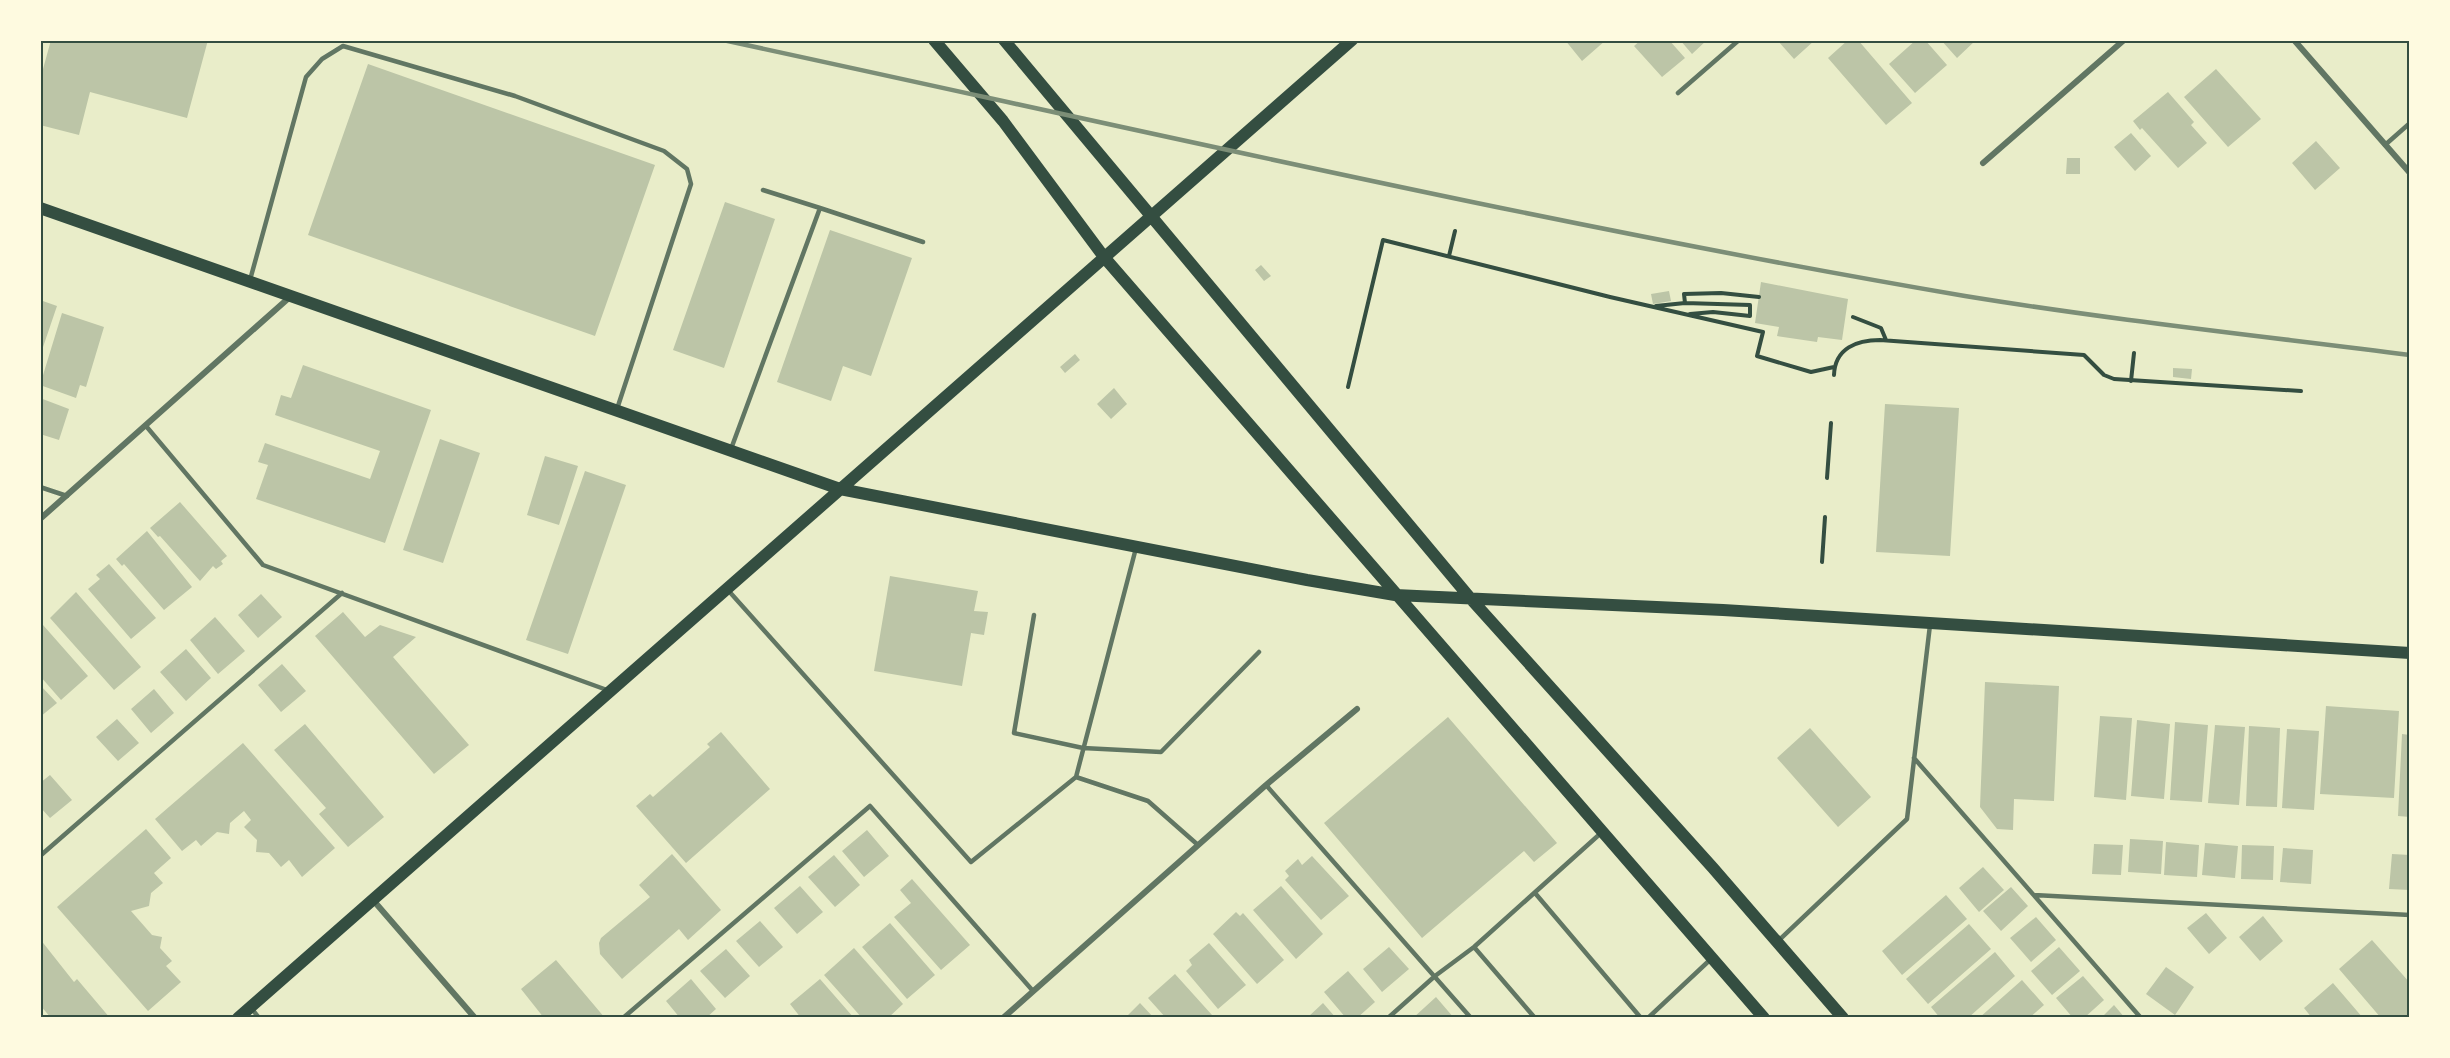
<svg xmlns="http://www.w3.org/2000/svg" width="2450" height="1058" font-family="'PT Sans',sans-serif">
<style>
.building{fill:#bcc5a7}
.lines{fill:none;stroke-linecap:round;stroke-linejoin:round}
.path{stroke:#344e41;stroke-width:4}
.service{stroke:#617663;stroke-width:4.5}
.minor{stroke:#617663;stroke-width:6}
.secondary{stroke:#344e41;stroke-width:12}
.rail{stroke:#7c8e77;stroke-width:4.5}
.neatline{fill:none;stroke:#344e41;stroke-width:2}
</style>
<rect width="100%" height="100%" fill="#e9edc9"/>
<path class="building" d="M51,40H208L187,118L90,92L79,135L40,125V80Z
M1565,40H1606L1582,61Z
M1641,40H1669L1685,58L1662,77L1634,46Z
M1680,40H1707L1692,54Z
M1777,40H1815L1794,59Z
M1848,40H1858L1912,103L1886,125L1828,58Z
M1916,40H1925L1947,65L1915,93L1889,64Z
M1941,40H1976L1957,58Z
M368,64L655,165L595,336L308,235Z
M2216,69L2261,119L2228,147L2184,97Z
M2168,92L2194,122L2191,125L2207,143L2178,168L2142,128L2140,130L2133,121Z
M2131,133L2151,156L2135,171L2114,147Z
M2316,141L2340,168L2315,190L2292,163Z
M2067,158H2080V174H2066Z
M725,202L775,219L724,368L673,350Z
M830,230L912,258L871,376L843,366L831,401L777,382Z
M1261,265L1271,276L1264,281L1255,270Z
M1761,282L1848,299L1842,340L1818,337L1817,342L1777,336L1779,327L1755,323Z
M1669,291L1671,301L1653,304L1651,294Z
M40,300L57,306L41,353H40Z
M62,313L104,327L86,387L80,385L76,398L40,385Z
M1075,354L1080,360L1065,373L1060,367Z
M303,365L431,410L385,543L256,499L268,465L258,462L265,443L370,479L380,451L275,415L281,395L291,398Z
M2173,368L2192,369L2191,379L2173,377Z
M1114,388L1127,404L1111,419L1097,404Z
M40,398L69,409L59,440L40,434Z
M1885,404L1959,408L1950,556L1876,552Z
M440,439L480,453L443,563L403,550Z
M545,456L578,466L559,525L527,515Z
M585,471L626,485L568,654L526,640Z
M180,502L227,556L221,561L223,564L216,569L213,566L200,581L160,536L158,537L150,528Z
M147,531L192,587L164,610L124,564L122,566L116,559Z
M109,564L156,618L131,639L88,589L100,579L96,575Z
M890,576L978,591L974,611L988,612L984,635L971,633L962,686L874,671Z
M76,592L141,667L114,690L50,618Z
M261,594L282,617L258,638L238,615Z
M343,612L365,637L380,625L416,637L393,657L469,745L434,774L315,636Z
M215,617L245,651L218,674L190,640Z
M43,625L88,676L61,700L40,676V627Z
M186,649L211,678L186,701L160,672Z
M282,664L306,691L281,712L258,685Z
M1985,682L2059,686L2054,801L2014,799L2013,830L1997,829L1980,807Z
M40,685L57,703L40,717Z
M154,689L174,713L151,733L131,709Z
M2326,706L2399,711L2394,798L2320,794Z
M2100,716L2132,718L2126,800L2094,797Z
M1448,717L1557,843L1534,862L1524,851L1422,938L1324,823Z
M117,719L139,743L118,761L96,737Z
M2137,720L2170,724L2164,799L2131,796Z
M2175,722L2208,725L2202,802L2170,800Z
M305,724L384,817L348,847L319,814L326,808L274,750Z
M2215,725L2245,727L2239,805L2208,803Z
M2249,726L2280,728L2277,807L2246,806Z
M1810,728L1871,797L1838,827L1777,758Z
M2287,729L2319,731L2314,810L2282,808Z
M721,732L770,789L686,863L636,806L650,794L653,797L710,747L707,744Z
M2402,734L2410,735V817L2398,816Z
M243,743L335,848L302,877L289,860L281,867L269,853L256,852L257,840L244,827L251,820L244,811L230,823L229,834L217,832L201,846L196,840L182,851L155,819Z
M50,775L72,800L50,818L40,807V783Z
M146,829L171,858L154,873L163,883L151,893L149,906L131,911L152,935L162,937L160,948L172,961L166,966L181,982L148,1011L57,907Z
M867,830L889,856L864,877L842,851Z
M2130,839L2163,841L2161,874L2128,872Z
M2166,842L2199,845L2197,877L2164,875Z
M2205,843L2238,846L2235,878L2202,875Z
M2094,844L2123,845L2121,875L2092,874Z
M2242,845L2274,846L2273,880L2241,879Z
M2283,848L2313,850L2311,884L2280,882Z
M672,854L721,910L688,940L679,929L622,979L600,954L599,943L601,938L650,897L639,885Z
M2392,854L2410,855V890L2389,889Z
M834,855L860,885L835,907L808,877Z
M1312,856L1349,896L1321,920L1285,880L1289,876L1285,871L1298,859L1302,865Z
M1983,867L2004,890L1979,912L1959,888Z
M912,879L970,945L941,970L894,917L911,903L900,890Z
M800,886L823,912L797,934L774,908Z
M1281,886L1323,934L1296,959L1253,910Z
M2011,887L2028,906L2001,931L1983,911Z
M1946,895L1967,919L1902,975L1882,951Z
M1236,912L1240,916L1243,913L1284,960L1257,984L1213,934Z
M2206,913L2227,938L2209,954L2187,928Z
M2263,916L2283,941L2260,961L2239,937Z
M2036,917L2056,940L2031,962L2010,938Z
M760,921L783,947L759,967L736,941Z
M890,923L935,975L907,999L862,947Z
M1969,924L1991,949L1928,1004L1906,979Z
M40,939L74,982L77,979L110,1018H51L40,1005Z
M2372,940L2410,983V1018H2381L2339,969Z
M1209,943L1246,985L1218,1009L1186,971L1192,965L1189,960Z
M1389,947L1409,969L1382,992L1363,969Z
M2059,947L2080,971L2052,995L2031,971Z
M854,948L903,1004L888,1018H862L824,975Z
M726,949L750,976L725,998L700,971Z
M1995,952L2015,976L1968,1018H1940L1931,1007Z
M556,960L605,1018H544L521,989Z
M2166,967L2194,987L2175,1015L2146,994Z
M1348,971L1375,1002L1357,1018H1346L1324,992Z
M1175,974L1212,1015L1209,1018H1166L1148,998Z
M2083,976L2104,1000L2084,1018H2073L2056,998Z
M691,979L716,1009L706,1018H680L666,1001Z
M820,979L854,1018H801L790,1004Z
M2022,980L2044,1005L2029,1018H1979Z
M2333,983L2363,1018H2312L2304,1008Z
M1436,997L1454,1018H1413Z
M1140,1003L1154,1018H1125Z
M1323,1003L1336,1018H1307Z
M2114,1005L2125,1018H2101Z"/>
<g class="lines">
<path class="path" d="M1449,256L1455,231
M1656,306L1685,303
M1690,314L1713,312L1750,316V305L1685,303L1684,294L1721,293L1759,297
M1853,317L1881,328L1886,340
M1834,375C1835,348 1857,340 1880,340L2084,355L2104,375L2114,379L2301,391
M2131,381L2134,353
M1348,387L1383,240L1610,297L1763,332L1757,356L1811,372L1834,367
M1827,478L1831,423
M1822,562L1825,517"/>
<path class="service" d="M1678,93L1739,40
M2385,145L2410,123
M763,190L820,208
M250,280L306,77L322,59L343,46L515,96L664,151L687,169L691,184L617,409
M146,426L263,565L607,690
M731,449L820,208L923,242
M40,487L67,496
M1136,548L1076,777L1148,801L1198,845
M727,589L971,862L1076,777
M1034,615L1014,733L1083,748L1161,752L1259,652
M1914,758L2141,1018
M1266,785L1471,1018
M40,856L342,593
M1535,893L1641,1018
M2034,895L2410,915
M1778,941L1907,819L1930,625
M1474,947L1535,1018
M252,1009L259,1018
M623,1018L870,806L1033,991
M1388,1018L1435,976L1474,947L1601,833
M1648,1018L1712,958"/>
<path class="minor" d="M2294,40L2410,173
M1983,163L2124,40
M40,519L291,296
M373,900L475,1018
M1003,1018L1266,785L1357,709"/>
<path class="secondary" d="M934,40L1003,121L1104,257L1764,1018
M1004,40L1471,599L1713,868L1843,1018
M40,208L840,489L1307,580L1395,595L1723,610L2410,653
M238,1018L1352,40"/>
<path class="rail" d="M723,40C1136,129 1548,225 1965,296C2112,320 2261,336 2410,355"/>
</g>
<rect width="2450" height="1058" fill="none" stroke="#fefae0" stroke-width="84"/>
<rect x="42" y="42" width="2366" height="974" class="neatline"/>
</svg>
